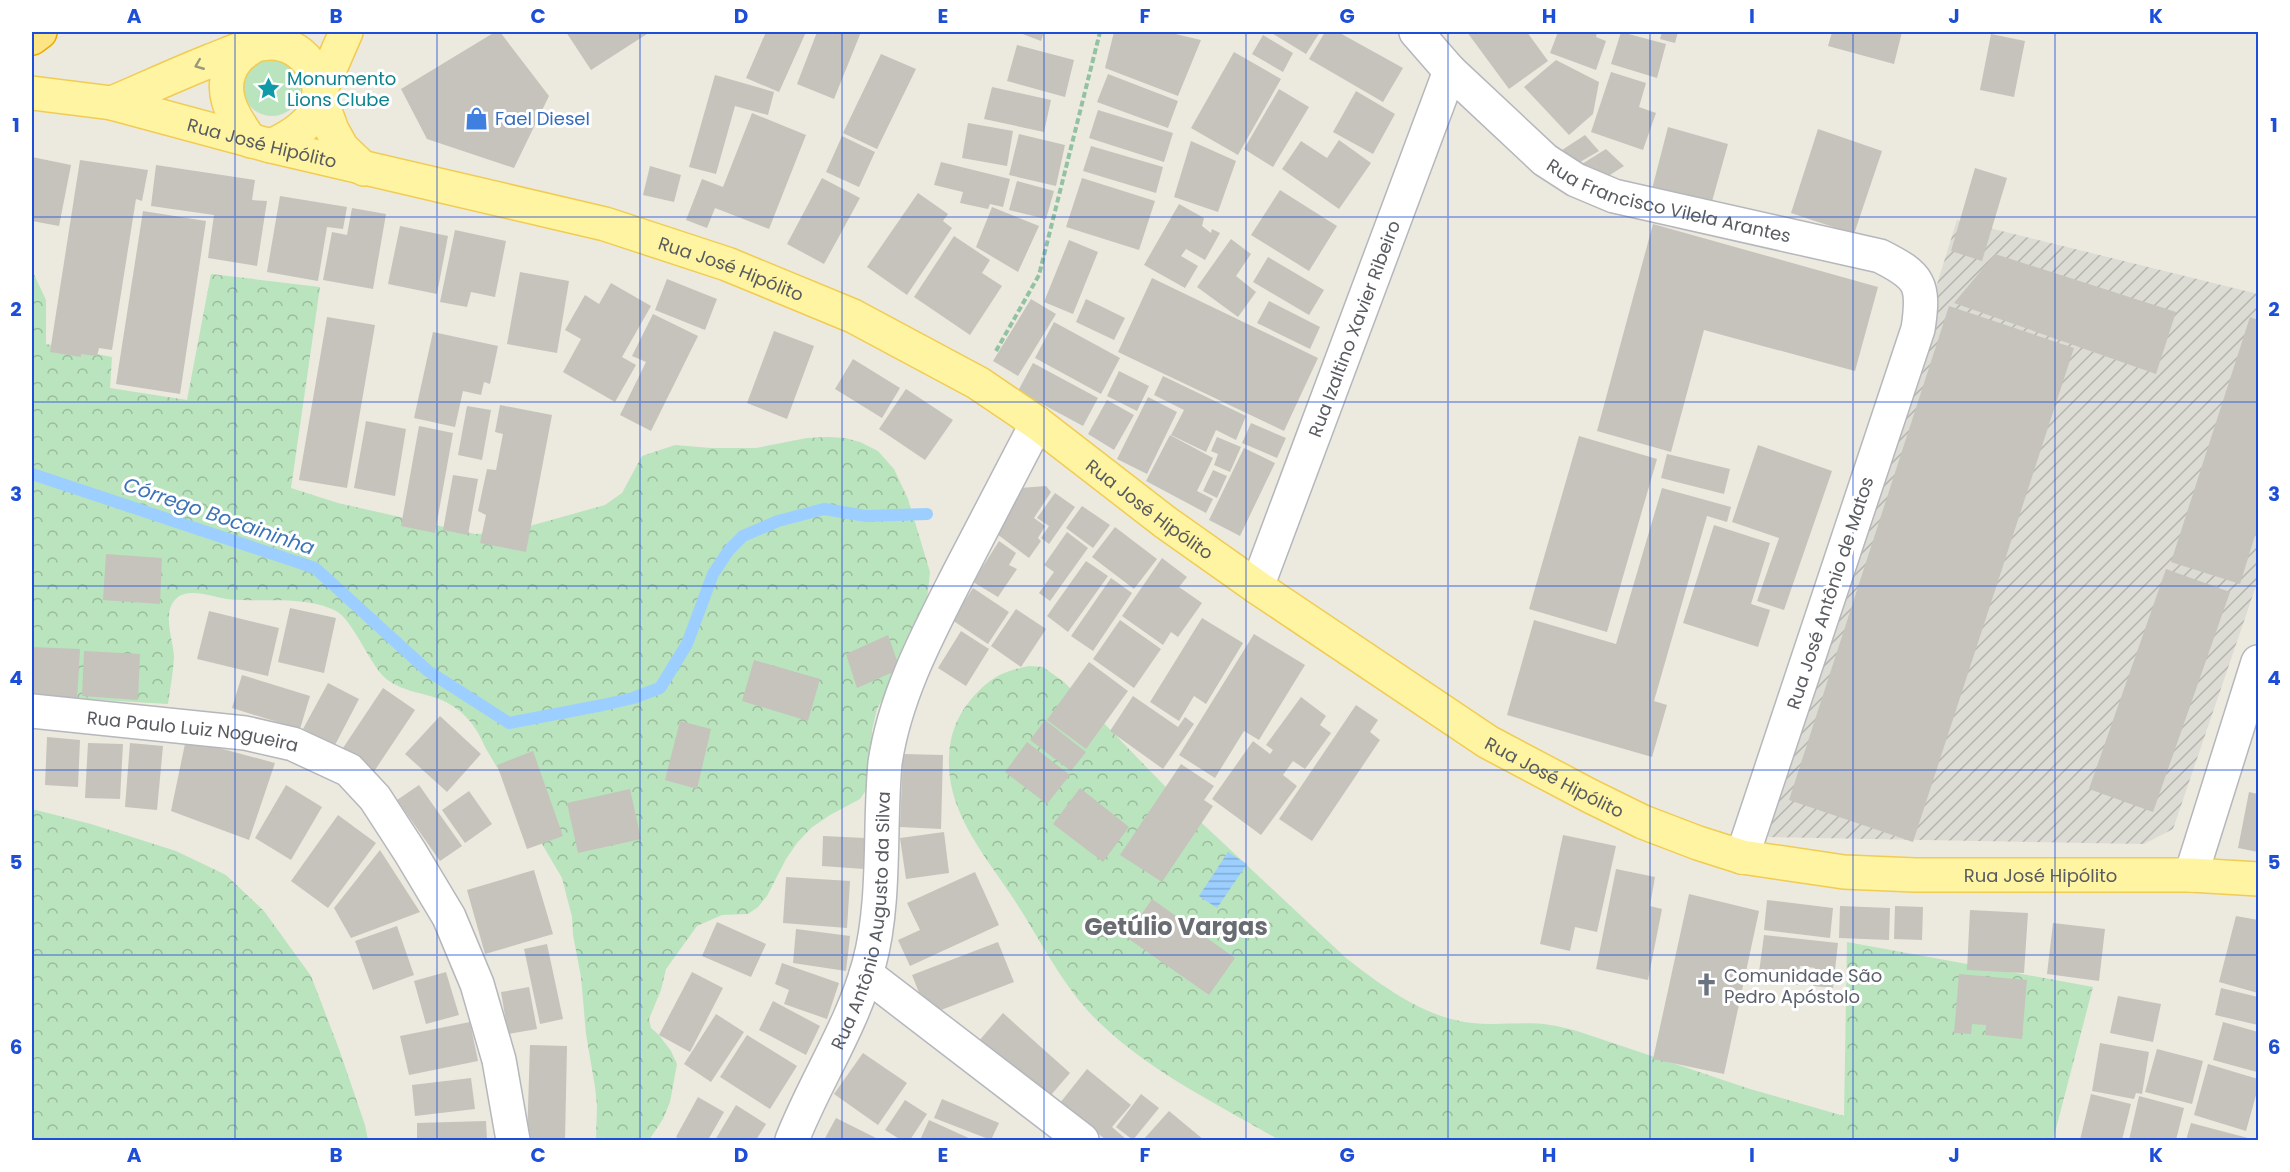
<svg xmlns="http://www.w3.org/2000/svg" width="2290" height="1172" font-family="Poppins,sans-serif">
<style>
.industrial{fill:url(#industrial-furrows)}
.grass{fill:#bae4bd}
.forest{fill:url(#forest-crowns)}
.water{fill:url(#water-rules)}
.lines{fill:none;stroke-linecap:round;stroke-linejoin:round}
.stream{stroke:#9ccfff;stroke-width:12}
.building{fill:#c6c3bc}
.minor-casing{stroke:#b5b7bc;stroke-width:36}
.primary-casing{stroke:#f1cc52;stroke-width:36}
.motorway-casing{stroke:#ebac00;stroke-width:36}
.path{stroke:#93c2a2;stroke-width:4;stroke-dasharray:6 3;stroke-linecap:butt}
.minor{stroke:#fff;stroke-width:33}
.primary{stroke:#fff4a1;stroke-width:33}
.motorway{stroke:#fde484;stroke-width:33}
.oneway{stroke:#9b987a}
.grid{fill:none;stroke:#1d4ed8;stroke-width:1.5;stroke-opacity:0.55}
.labels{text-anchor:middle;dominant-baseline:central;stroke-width:6;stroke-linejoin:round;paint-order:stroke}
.culture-label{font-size:18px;fill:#0d838f;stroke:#fff;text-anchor:start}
.shop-label{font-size:18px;fill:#366cbe;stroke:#fff;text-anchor:start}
.street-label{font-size:18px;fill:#585b60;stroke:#fff}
.worship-label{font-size:18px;fill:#5b616d;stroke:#fff;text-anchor:start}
.water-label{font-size:20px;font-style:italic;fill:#3d73b9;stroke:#fff}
.district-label{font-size:24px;font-weight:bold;fill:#696d72;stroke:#fff}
.neatline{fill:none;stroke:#1d4ed8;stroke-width:2}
.grid-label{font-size:20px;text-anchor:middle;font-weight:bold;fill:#1d4ed8}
</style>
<defs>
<pattern id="industrial-furrows" width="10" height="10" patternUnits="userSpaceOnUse" patternTransform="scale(1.5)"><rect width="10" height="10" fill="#dcdbd4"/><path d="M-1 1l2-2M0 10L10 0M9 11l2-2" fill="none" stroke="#b5b5af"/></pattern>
<pattern id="forest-crowns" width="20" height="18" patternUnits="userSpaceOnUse" patternTransform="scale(1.5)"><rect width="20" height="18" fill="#bae4bd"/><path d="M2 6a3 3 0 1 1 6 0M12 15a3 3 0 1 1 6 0" fill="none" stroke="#9abc9d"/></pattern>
<pattern id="water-rules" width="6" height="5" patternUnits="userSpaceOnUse" patternTransform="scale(1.5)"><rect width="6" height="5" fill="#9ccfff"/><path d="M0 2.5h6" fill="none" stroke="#82abd2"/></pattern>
</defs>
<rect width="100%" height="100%" fill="#ece9df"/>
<path class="industrial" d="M1957,220L2258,294V580L2173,829L2144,844L1765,837Z"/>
<path class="grass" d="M243 87a29 29 0 1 1 58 0a29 29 0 1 1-58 0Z"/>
<path class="forest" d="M32,270L46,300V344L112,357L110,388L187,400L211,274L320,287L291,488L338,503L475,534L504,533L605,505L622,493L642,456L675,445L711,448H756L807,438L828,437L845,438L860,442L878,451L894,469L908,499L930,572L927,600L888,689L877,709L872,730L871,766L867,789L860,799L830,815L811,828L797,843L786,859L767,896L758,907L748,914L722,915L697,926L666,969L661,990L649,1019L651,1028L659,1035L671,1051L677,1064L670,1102L663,1119L649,1140H596L597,1105L595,1087L586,1034L581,977L573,935L572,917L562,878L485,747C476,725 462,708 439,699C420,692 400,691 384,677C368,661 352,619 336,611C305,595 261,603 227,599C213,597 191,588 178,597C160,611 174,640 174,658C173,674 170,689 168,704L32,696Z
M1029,666L1043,667L1064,682L1189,811L1346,958C1382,986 1425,1018 1472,1023C1498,1026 1524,1021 1550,1025C1559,1026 1568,1029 1577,1031L1750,1089L1844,1116L1847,942L2093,987L2053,1140H1279C1213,1101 1141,1068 1088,1011C1059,979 1039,938 1015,901C986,856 946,813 949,756C950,736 956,718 969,702C988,679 1000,672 1029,666Z
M32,809L91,824L176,851L226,875L264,911L311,976L339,1049L365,1125L368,1140H32Z"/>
<path class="water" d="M1228,852L1247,864L1217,908L1199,896Z"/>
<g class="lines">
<path class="stream" d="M32,474L315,568L428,671L509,723L603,705L633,698L660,688L687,644L713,574L729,550L743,536L778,521L824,509L866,516L927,514"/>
</g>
<path class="building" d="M495,32H500L549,96L514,168L427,139L401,89Z
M566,32H650L591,70Z
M766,32H806L779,92L746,78Z
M817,32H861L834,99L797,84Z
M1021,32H1044L1041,41L1020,33Z
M1114,32H1167L1201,40L1178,96L1105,68Z
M1270,32H1320L1306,54Z
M1325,32H1338L1403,68L1383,102L1309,59Z
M1467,32H1527L1548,61L1509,89Z
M1558,32H1597L1596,37L1606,41L1596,70L1550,53Z
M1621,32L1666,44L1657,78L1611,64Z
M1662,32H1678L1675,43L1660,39Z
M1832,32H1902L1894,64L1828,46Z
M1991,34L2025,41L2014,97L1980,90Z
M1263,35L1293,53L1283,72L1252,54Z
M1017,45L1074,60L1065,97L1007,81Z
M1234,52L1281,79L1238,155L1191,128Z
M881,54L916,69L877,149L843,133Z
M1556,60L1599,82L1593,114L1569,135L1524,87Z
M1611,72L1646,83L1639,107L1656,113L1643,150L1591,132Z
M1108,74L1178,101L1168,128L1097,102Z
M715,75L774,92L768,115L735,106L716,174L689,167Z
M992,87L1051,100L1044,132L984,119Z
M1279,89L1309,107L1273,167L1244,149Z
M1356,91L1395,114L1373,154L1333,132Z
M1098,110L1173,133L1164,162L1089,138Z
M752,113L806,135L769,229L715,208L707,228L686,220L702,179L723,187Z
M968,123L1013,131L1007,166L962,158Z
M1668,127L1728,144L1711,205L1652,189Z
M1818,129L1882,151L1854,234L1791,213Z
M1019,134L1065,145L1056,186L1009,175Z
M1585,135L1599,151L1575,165L1559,152Z
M842,136L875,152L859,187L826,172Z
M1339,140L1371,163L1339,209L1282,169L1301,141L1327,158Z
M1191,141L1236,161L1218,212L1174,197Z
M1091,146L1163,167L1156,193L1083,171Z
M1606,149L1624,166L1599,182L1577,167Z
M32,157L71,165L59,226L32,221Z
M80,160L148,170L142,201L136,199L112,350L99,348L97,356L81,354V357L50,352Z
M941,162L1010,179L1003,207L990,204L988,209L960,203L963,192L934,185Z
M156,165L255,180L252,200L267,201L257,266L208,258L214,215L151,206Z
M650,166L681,175L674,202L643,195Z
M1975,168L2007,178L1982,261L1951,251Z
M822,178L860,198L824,264L787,244Z
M1082,178L1155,201L1139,250L1066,227Z
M1017,181L1054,191L1046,219L1009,210Z
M1280,190L1337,226L1309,271L1251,235Z
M918,193L948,214L943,221L952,228L907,295L867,267Z
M280,196L347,207L343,229L327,227L318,281L267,272Z
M1179,204L1204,218L1202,226L1211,233L1212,229L1220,233L1205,260L1186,249L1181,256L1198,266L1185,288L1144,265Z
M992,207L1039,226L1018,272L976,247Z
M352,208L386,214L373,289L323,280L332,232L347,235Z
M143,211L206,221L180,394L116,384Z
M1653,224L1878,287L1855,371L1704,330L1671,452L1597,431Z
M400,226L448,236L437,294L388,284Z
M455,230L506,241L495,297L471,292L467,307L440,302Z
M954,236L990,260L982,273L1002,286L970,335L914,297Z
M1231,239L1251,254L1236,276L1256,292L1238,317L1197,287Z
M1069,240L1098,252L1073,314L1044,302Z
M1995,254L2176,312L2156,374L1954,303Z
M1268,257L1324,290L1309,315L1253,282Z
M520,272L569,281L557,353L507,344Z
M1152,278L1318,358L1284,431L1118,352Z
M667,279L717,299L705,330L655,310Z
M611,283L651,306L622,357L636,365L615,402L563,372L581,339L565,330L585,295L599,304Z
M1031,299L1056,314L1018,376L993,361Z
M1086,299L1125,318L1114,340L1076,322Z
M1269,301L1320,327L1310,349L1257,323Z
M1949,306L2074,348L1913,842L1789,800Z
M653,314L698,336L651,431L620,415L646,362L632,356Z
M327,317L375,325L347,488L299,480Z
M2250,317L2258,320V526L2240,584L2171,562Z
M1054,322L1120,358L1101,394L1035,358Z
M774,331L814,346L787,419L747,403Z
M433,332L498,346L490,384L484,382L481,395L463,391L455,427L414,418Z
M853,359L900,388L882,418L835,389Z
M1033,363L1098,398L1083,426L1018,391Z
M1119,371L1149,386L1137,411L1107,396Z
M1163,376L1246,416L1236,440L1216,430L1206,452L1171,435L1184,410L1154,395Z
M906,389L953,420L925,460L879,429Z
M1148,397L1177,412L1147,474L1117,459Z
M1107,400L1134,415L1114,450L1088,434Z
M500,405L552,415L526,552L480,543L486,515L478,511L487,469L496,470L503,434L495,432Z
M467,406L491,410L482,460L458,455Z
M366,421L406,429L395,496L354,488Z
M1251,423L1286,438L1277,458L1242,443Z
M419,426L453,433L435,533L401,526Z
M1170,435L1213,458L1197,491L1213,499L1206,513L1146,481Z
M1579,436L1657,459L1607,632L1529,609Z
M1217,437L1241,447L1230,472L1214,465L1218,454L1211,451Z
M1758,445L1832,471L1784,610L1757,601L1779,538L1732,522Z
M1244,448L1275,463L1240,536L1209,520Z
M1667,454L1730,469L1724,494L1661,478Z
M1213,470L1227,476L1217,498L1203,491Z
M453,475L478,479L468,535L443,530Z
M1046,486L1051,492L1034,518L1045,526L1038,538L1041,541L1029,558L993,531L1020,488Z
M1662,488L1731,507L1727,522L1707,516L1654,701L1667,705L1652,757L1507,715L1534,620L1616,644Z
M1055,493L1075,507L1049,544L1041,538L1049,526L1037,518Z
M1082,506L1110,525L1093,548L1066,528Z
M1714,525L1770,543L1751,604L1770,610L1758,647L1683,623Z
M1115,527L1157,559L1134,589L1092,557Z
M1067,532L1088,548L1050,601L1039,593L1054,572L1044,565Z
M999,541L1016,553L1009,565L1017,569L998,597L973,582Z
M106,554L162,558L160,604L103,600Z
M1162,558L1187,577L1179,587L1202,603L1178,637L1171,632L1163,645L1122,616Z
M1086,561L1108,576L1068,632L1047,616Z
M2166,569L2230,592L2153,812L2089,789Z
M1111,578L1132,593L1093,651L1071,636Z
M973,588L1009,612L988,644L952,620Z
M290,608L336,618L324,673L278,662Z
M1016,609L1046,629L1021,667L991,646Z
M209,611L279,628L268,676L197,659Z
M1202,618L1243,643L1206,704L1194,696L1179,721L1150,702Z
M1120,620L1161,649L1134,688L1093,659Z
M961,631L989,649L966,686L938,668Z
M1254,634L1305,665L1259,740L1244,731L1215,778L1179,755Z
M888,635L900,669L857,688L846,654Z
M32,647L80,649L77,699L32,696Z
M84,651L140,654L138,700L82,696Z
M754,660L820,679L808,721L742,701Z
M1089,662L1128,691L1086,749L1047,720Z
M242,675L310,696L300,729L232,708Z
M328,683L359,699L335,745L303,729Z
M383,688L415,710L373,773L341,751Z
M1133,696L1178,727L1185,717L1194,724L1163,769L1110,731Z
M1301,697L1326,716L1320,725L1331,733L1305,769L1293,761L1283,775L1297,786L1261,835L1212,799L1253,741L1270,754L1273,750L1266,745Z
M1356,705L1378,720L1370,732L1380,740L1312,841L1279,819Z
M440,716L481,754L447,792L405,754Z
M1045,720L1086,752L1071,771L1030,740Z
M680,721L711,729L697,789L665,780Z
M47,737L80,740L78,787L45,785Z
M186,739L275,763L249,840L171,811Z
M1027,742L1070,775L1047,804L1005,772Z
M88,743L123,744L120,799L85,798Z
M130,743L163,746L157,810L125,807Z
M533,751L563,836L527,849L497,765Z
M903,754L943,755L941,829L900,827Z
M1181,764L1214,786L1204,800L1213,806L1162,882L1120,855Z
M286,785L322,807L291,860L255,838Z
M419,785L462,846L440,861L397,800Z
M1080,788L1129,827L1103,862L1053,824Z
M630,789L641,839L578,853L567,803Z
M469,791L492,824L465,843L442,810Z
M2249,792L2258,794V852L2238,848Z
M338,815L376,843L328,908L291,881Z
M944,832L949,873L906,879L900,838Z
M1563,835L1616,846L1597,932L1575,927L1570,951L1540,944Z
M823,836L865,838L864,869L822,866Z
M380,850L420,912L351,938L334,908Z
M1616,869L1655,877L1650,906L1662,909L1648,980L1596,969Z
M534,870L553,934L485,954L467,890Z
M975,872L999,925L910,966L898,940L920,930L907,903Z
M786,877L850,881L847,928L783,923Z
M1689,894L1759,911L1724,1074L1653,1059Z
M1152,899L1235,958L1209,995L1126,937Z
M1767,900L1833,908L1830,938L1764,930Z
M1840,906L1890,908L1889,940L1839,938Z
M1895,906L1923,907L1922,940L1894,939Z
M1970,910L2028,913L2024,973L1967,970Z
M2236,916L2258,920V993L2219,982Z
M717,922L766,944L751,977L702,956Z
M2053,923L2105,929L2099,981L2047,974Z
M397,926L414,975L373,990L355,941Z
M796,929L850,936L846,971L793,963Z
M1764,935L1838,943L1833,988L1813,986L1815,968L1800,966L1798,985L1758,980Z
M998,942L1014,982L928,1015L912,975Z
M547,944L563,1019L540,1024L524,949Z
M782,963L839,983L827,1019L784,1004L789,990L775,984Z
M446,972L459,1015L426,1024L414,981Z
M692,972L723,988L690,1052L659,1035Z
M1959,974L2027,980L2022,1039L1985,1035L1986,1025L1972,1024L1971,1034L1954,1033Z
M529,987L537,1029L508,1034L501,992Z
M2221,988L2258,997V1025L2215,1015Z
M2118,996L2161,1004L2153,1042L2110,1033Z
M773,1001L820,1026L806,1055L759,1030Z
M1003,1013L1070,1073L1045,1102L978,1042Z
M716,1014L744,1032L711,1082L684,1064Z
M470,1022L478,1061L409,1075L400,1036Z
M2223,1022L2258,1032L2257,1072L2213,1060Z
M747,1035L797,1066L770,1109L720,1077Z
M2100,1043L2149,1052L2142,1094L2136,1093L2134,1099L2092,1091Z
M530,1045L567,1046L565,1140H527Z
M2157,1049L2203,1061L2192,1104L2145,1092Z
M863,1053L907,1083L878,1125L834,1094Z
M2208,1064L2258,1079V1088L2246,1131L2194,1115Z
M1087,1069L1131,1105L1112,1127L1127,1140H1106L1060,1103Z
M471,1078L475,1109L415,1116L412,1085Z
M1141,1094L1159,1108L1133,1140L1116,1127Z
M2091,1094L2131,1104L2122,1140H2080Z
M2139,1096L2184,1108L2176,1140H2129Z
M698,1097L724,1112L708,1140H682L676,1137Z
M942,1099L999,1123L991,1140L934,1118Z
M905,1100L927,1114L910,1140H901L885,1130Z
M736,1105L766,1124L756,1140H715Z
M1169,1111L1204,1140H1143Z
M836,1118L880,1140H824Z
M929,1120L973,1140H920Z
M486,1121L487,1140H417V1123Z
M2191,1123L2248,1138L2247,1140H2186Z"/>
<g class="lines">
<defs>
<g id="minor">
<path id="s1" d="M1416,32L1450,71L1545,160L1576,180L1614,196L1880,256C1920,276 1925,284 1918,329L1742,857"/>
<path id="s2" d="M1257,587L1450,71"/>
<path id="s3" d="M32,711L245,733L293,744L349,770L375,798L410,852L449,917L477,984L499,1060L513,1140"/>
<path d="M2191,875L2258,662"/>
<path d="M866,974L1082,1140"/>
<path id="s4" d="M792,1140C815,1081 852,1027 869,964C886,902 879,827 885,763C895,695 928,634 959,573C985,523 1011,473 1037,423"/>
</g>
<g id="primary">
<path d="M346,32L319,94L332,130L342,148L364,169"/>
<path id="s5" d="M32,93L112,103L271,146L605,224L727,264L853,316L978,383L1037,423L1165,522L1257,587L1488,742L1590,796L1643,822L1698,843L1742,857L1844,872L1915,875H2191L2258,879"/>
<path d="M112,103C145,89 177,74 210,61C229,54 250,43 271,43C307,43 332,86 312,116C303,130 286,139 271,146"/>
<path d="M251,141C233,117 214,87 237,59C242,53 250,49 256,44"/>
</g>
<path id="motorway" d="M32,38L40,32"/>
</defs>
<use href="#minor" class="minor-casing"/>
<use href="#primary" class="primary-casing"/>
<use href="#motorway" class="motorway-casing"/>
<path class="path" d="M996,351L1039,275L1100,32"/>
<use href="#minor" class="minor"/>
<use href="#primary" class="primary"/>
<use href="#motorway" class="motorway"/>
</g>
<defs><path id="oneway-chevron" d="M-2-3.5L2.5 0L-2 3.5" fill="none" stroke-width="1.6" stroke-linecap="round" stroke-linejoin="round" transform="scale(1.5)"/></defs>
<use class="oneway" href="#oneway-chevron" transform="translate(199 65) rotate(158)"/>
<path class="grid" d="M235,32V1140M437,32V1140M640,32V1140M842,32V1140M1044,32V1140M1246,32V1140M1448,32V1140M1650,32V1140M1853,32V1140M2055,32V1140M32,217H2258M32,402H2258M32,586H2258M32,770H2258M32,955H2258"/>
<defs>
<symbol id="sight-bare" viewBox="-9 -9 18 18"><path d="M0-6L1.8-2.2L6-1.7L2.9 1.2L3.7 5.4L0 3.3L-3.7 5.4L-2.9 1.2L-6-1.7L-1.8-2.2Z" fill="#0f9aa8" stroke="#fff" stroke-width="2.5" paint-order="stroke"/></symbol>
<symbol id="shop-bare" viewBox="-9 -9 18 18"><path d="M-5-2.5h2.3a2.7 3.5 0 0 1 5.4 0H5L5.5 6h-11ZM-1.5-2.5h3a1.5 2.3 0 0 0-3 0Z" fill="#3f7fe0" stroke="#fff" stroke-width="2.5" paint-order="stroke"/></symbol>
<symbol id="church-bare" viewBox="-9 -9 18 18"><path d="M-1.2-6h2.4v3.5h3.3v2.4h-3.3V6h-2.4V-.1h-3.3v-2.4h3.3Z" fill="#6b7280" stroke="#fff" stroke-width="2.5" paint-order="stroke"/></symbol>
</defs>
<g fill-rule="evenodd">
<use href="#sight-bare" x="252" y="72" width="33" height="33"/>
<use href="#shop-bare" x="460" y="102" width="33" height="33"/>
<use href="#church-bare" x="1690" y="968" width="33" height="33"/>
</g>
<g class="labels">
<g class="culture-label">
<text x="287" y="78">Monumento<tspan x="287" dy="21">Lions Clube</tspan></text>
</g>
<g class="shop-label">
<text x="495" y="118">Fael Diesel</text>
</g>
<g class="street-label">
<text stroke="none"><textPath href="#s5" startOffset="236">Rua José Hipólito</textPath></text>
<text stroke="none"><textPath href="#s1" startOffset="314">Rua Francisco Vilela Arantes</textPath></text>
<text stroke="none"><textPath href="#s5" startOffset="722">Rua José Hipólito</textPath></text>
<text stroke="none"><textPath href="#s2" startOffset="276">Rua Izaltino Xavier Ribeiro</textPath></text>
<text stroke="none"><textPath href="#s5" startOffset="1208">Rua José Hipólito</textPath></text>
<text transform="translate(1830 593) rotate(-72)">Rua José Antônio de Matos</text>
<text stroke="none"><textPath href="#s3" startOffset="162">Rua Paulo Luiz Nogueira</textPath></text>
<text stroke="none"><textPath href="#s5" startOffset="1694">Rua José Hipólito</textPath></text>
<text stroke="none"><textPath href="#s5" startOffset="2198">Rua José Hipólito</textPath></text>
<text stroke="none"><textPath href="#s4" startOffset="234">Rua Antônio Augusto da Silva</textPath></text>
</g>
<g class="worship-label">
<text x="1724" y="975">Comunidade São<tspan x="1724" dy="21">Pedro Apóstolo</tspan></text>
</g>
<g class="water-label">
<text transform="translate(219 516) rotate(19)">Córrego Bocaininha</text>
</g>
<g class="district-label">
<text x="1176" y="926">Getúlio Vargas</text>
</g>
</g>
<rect width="2290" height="1172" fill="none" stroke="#ffffff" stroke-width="66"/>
<rect x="33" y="33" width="2224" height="1106" class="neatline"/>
<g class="grid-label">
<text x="134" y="23">A</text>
<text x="336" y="23">B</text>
<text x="538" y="23">C</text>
<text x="741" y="23">D</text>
<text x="943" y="23">E</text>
<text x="1145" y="23">F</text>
<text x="1347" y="23">G</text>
<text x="1549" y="23">H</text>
<text x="1752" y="23">I</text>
<text x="1954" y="23">J</text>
<text x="2156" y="23">K</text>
<text x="16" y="132">1</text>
<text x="2274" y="132">1</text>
<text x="16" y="316">2</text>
<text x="2274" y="316">2</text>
<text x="16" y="501">3</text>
<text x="2274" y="501">3</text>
<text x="16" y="685">4</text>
<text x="2274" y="685">4</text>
<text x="16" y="869">5</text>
<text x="2274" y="869">5</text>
<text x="16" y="1054">6</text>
<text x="2274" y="1054">6</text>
<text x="134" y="1162">A</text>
<text x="336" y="1162">B</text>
<text x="538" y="1162">C</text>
<text x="741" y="1162">D</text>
<text x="943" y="1162">E</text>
<text x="1145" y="1162">F</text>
<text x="1347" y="1162">G</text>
<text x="1549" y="1162">H</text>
<text x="1752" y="1162">I</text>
<text x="1954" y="1162">J</text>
<text x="2156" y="1162">K</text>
</g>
</svg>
